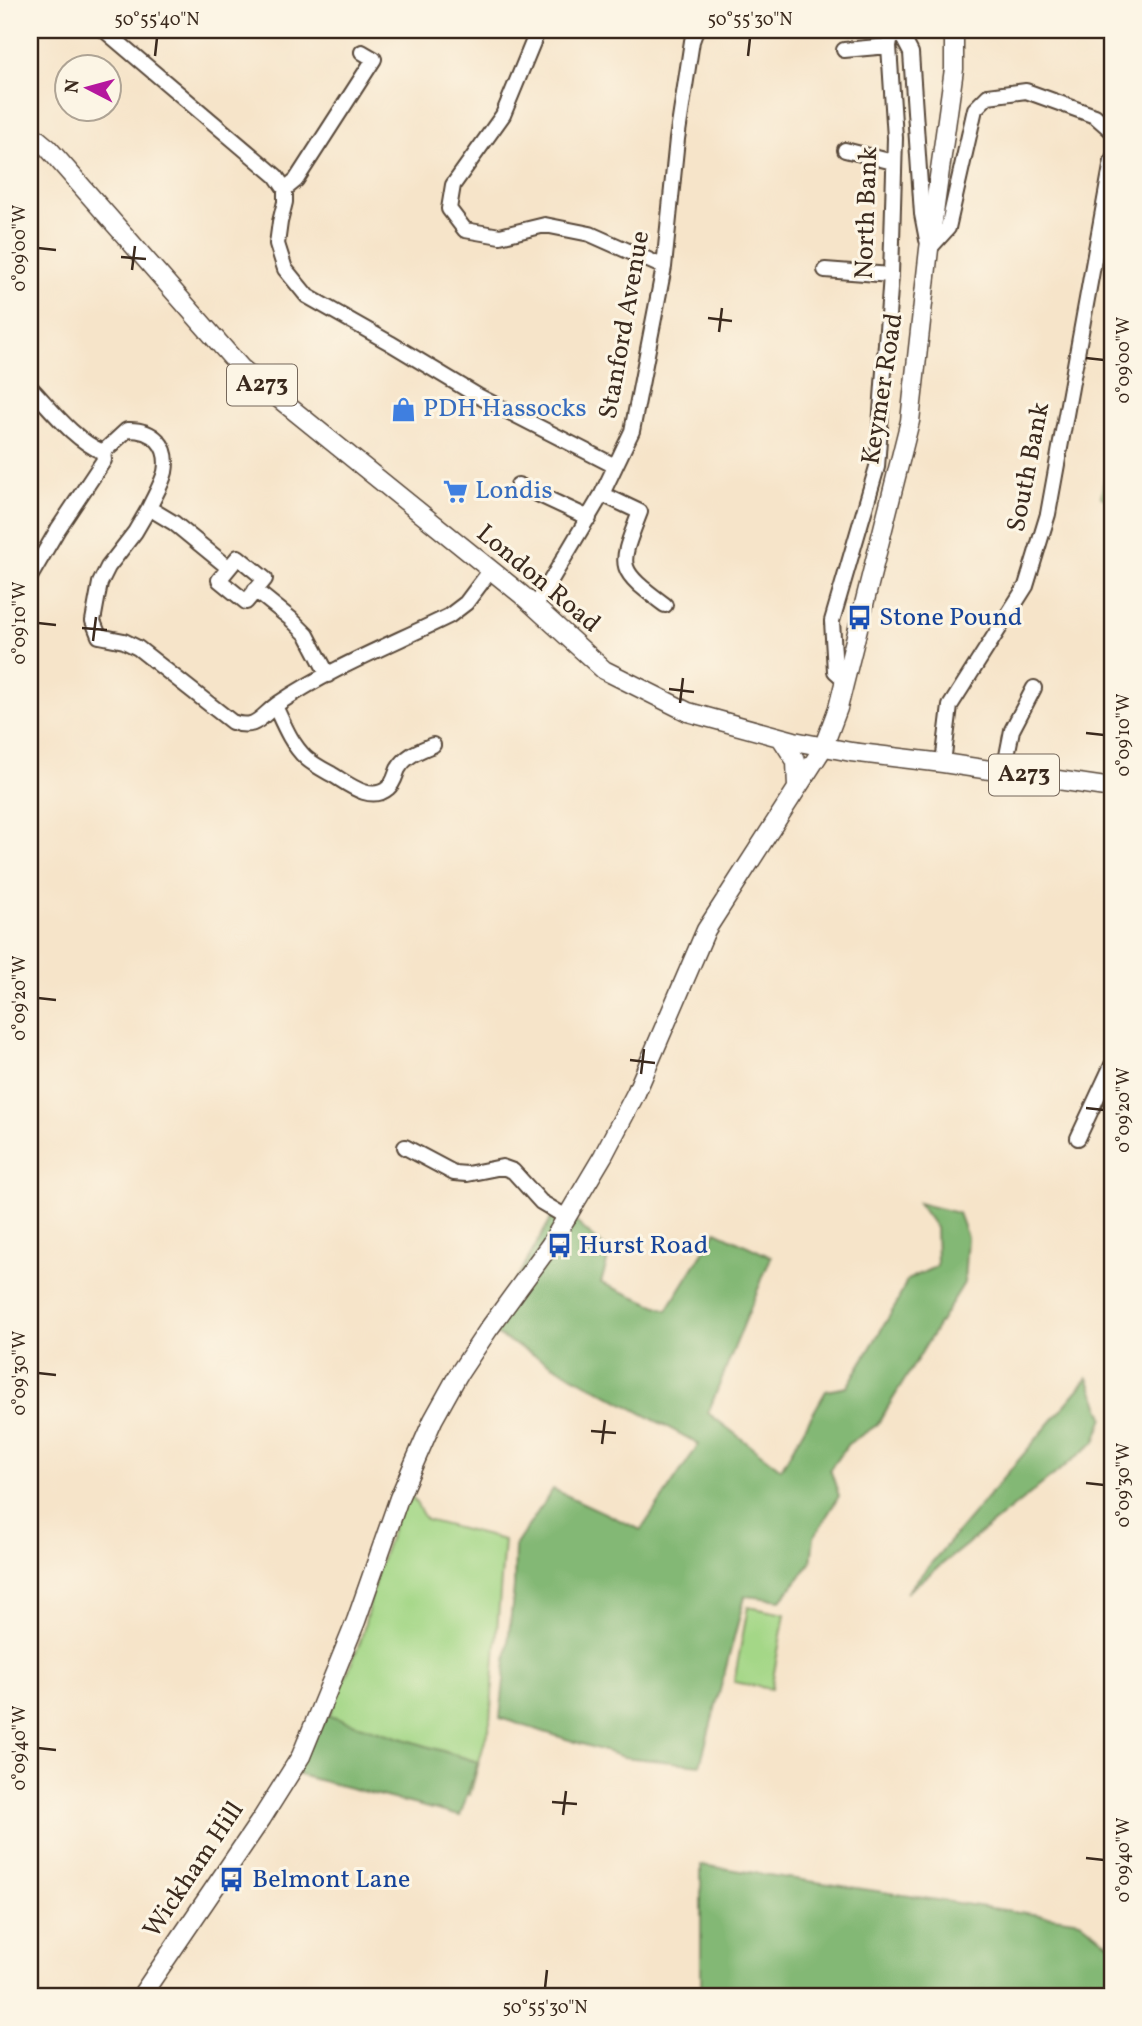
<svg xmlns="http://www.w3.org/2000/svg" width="1142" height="2026" font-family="Vollkorn,serif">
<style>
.green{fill:#a4d787;stroke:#708052;stroke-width:2}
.forest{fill:#83b874;stroke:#5f7149;stroke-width:2}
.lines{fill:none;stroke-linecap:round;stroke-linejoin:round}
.minor-casing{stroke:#574638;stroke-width:18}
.major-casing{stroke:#574638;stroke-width:21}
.minor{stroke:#fff;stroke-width:14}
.major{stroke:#fff;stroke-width:18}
.ticks{fill:none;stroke:#3b2a1e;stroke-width:2.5}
.labels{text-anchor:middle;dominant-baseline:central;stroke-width:6;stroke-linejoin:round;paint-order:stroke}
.shield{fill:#fcf5e5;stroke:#75675a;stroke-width:2}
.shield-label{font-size:24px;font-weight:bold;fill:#3b2a1e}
.street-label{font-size:26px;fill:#3b2a1e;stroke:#fcf5e5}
.shop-label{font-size:26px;fill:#366cbe;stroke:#fcf5e5;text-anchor:start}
.transit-label{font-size:26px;fill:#164399;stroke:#fcf5e5;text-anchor:start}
.neatline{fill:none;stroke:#3b2a1e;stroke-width:2.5}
.ticks-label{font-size:18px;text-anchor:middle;fill:#3b2a1e}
</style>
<rect width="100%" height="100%" fill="#fcf5e5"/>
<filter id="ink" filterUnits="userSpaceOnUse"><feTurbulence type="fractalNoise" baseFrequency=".0143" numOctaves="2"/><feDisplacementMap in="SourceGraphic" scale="14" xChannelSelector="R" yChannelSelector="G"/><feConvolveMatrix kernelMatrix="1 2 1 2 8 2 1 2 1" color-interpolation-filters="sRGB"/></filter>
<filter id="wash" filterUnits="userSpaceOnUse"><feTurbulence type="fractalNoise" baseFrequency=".00686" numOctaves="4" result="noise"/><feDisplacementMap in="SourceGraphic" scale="28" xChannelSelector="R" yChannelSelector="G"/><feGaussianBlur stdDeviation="1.57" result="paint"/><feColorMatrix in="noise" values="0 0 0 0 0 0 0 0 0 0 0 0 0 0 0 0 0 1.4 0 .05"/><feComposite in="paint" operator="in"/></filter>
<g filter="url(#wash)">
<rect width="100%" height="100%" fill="#f6e4c9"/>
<path class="green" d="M1112,441V502L1101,497Z
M407,1488L426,1520L504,1540L490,1722L470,1795L317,1745L361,1640L377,1572Z
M748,1607L785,1614L771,1689L734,1682Z"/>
<path class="forest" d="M918,1203L958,1213L967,1237L964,1283L877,1425L848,1444L830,1469L839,1496L814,1537L811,1563L781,1600L745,1596L700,1765L623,1757L500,1718L514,1587L515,1546L553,1489L641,1530L699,1444L488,1330L558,1206L610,1252L601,1283L667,1310L716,1231L771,1257L708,1413L781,1469L826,1391L847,1387L896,1305L907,1280L937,1266L936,1228Z
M1088,1378L1104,1417L1095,1442L906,1593Z
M320,1713L478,1762L460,1816L291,1773Z
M701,1865L1080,1921L1112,1946V1996H710L701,1990Z"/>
</g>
<g filter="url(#ink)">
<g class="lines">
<defs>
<path id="minor" d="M104,30L276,176L285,189V202L280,222L277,244L285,269L307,296L390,343L478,396L615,466
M538,30L503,115L453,185L449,209L465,230L500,236L545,225L590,234L664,267
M899,30L911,53L922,214L927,240
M844,50L889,46
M845,150L893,162
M285,189L296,180L374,59L362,52
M929,249L948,228L975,109L988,96L1026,91L1095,116L1112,131
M825,270L891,275
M30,387C51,409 74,440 103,452L127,430C153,429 170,445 165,472C162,484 154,497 149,508L174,523L229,568
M518,485L589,518
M602,494L640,512C618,569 616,568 665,605
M149,508L135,532L108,567L100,583L93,621L99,636L124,641L138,648L232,722C257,731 261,715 279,703C331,668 392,644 449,616L466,603L490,571
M238,557L265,579L246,602L219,580Z
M30,577L58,529L104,460L103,452
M255,590L291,619L307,635L328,675
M535,607L602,494L632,431L664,267L677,139L692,41L696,30
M845,680L835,671L832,621L877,467L891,275L895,138L889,46L892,30
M275,706C283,723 291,744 306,758C314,765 324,770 333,775C348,784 371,803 388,788C394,783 395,776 398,769C406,755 419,751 433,745
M943,763L950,706L1026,586L1048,514L1112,161
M1004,771L1012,730L1034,688
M1078,1138L1112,1065
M405,1147L454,1173L467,1174L502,1167L513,1171L541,1202L568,1218"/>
<path id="major" d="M30,133L48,148L241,368L522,595L604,670L688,712L794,741L851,752L943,763L1112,788
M781,738L796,761L797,788
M141,1996L262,1818L301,1756L356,1621L399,1498L433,1420L458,1375L488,1330L550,1245L603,1156L636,1093L706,930L823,748L838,708L910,421L929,249L954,69V30"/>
</defs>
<use href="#minor" class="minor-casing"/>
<use href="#major" class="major-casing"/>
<use href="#minor" class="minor"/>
<use href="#major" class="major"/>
</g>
</g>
<path class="ticks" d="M155,56L157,38M748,56L750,38M38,248L56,250M121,257L146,259M132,270L135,246M708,318L732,321M719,332L722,308M1086,358L1104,360M38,623L56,625M82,628L107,630M93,641L96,617M669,689L694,692M680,703L683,678M1086,733L1104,735M38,998L56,1000M630,1060L655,1063M641,1074L644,1049M1086,1108L1104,1110M38,1373L56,1375M591,1431L616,1433M602,1444L605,1420M1086,1483L1104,1485M38,1748L56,1750M552,1802L577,1804M563,1815L566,1791M1086,1858L1104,1860M545,1988L547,1970"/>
<defs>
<symbol id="shop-bare" viewBox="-9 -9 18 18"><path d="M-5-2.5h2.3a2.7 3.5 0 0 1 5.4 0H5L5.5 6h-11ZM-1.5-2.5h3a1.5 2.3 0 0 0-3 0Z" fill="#3f7fe0" stroke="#fcf5e5" stroke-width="2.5" paint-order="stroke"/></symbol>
<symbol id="supermarket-bare" viewBox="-9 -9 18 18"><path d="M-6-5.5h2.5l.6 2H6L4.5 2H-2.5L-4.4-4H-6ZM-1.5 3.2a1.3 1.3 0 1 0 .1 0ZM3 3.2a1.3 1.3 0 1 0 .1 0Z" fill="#3f7fe0" stroke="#fcf5e5" stroke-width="2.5" paint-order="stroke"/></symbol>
<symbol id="bus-bare" viewBox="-9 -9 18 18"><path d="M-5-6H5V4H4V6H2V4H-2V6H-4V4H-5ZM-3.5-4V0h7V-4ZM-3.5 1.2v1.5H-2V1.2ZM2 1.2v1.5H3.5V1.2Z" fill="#1a4fb4" stroke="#fcf5e5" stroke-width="2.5" paint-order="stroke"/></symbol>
</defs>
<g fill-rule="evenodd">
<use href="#shop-bare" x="386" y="392" width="35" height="35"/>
<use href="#supermarket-bare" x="438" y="474" width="35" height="35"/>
<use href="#bus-bare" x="842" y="600" width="35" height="35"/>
<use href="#bus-bare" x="542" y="1228" width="35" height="35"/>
<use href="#bus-bare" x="214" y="1862" width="35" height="35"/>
</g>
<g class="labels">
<g class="shield">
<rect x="227" y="364.5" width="70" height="41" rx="5"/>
<rect x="989" y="754.5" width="70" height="41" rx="5"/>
</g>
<g class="shield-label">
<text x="262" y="385">A273</text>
<text x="1024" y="775">A273</text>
</g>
<g class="street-label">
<text transform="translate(867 213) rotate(-88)">North Bank</text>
<text transform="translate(625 325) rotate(-80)">Stanford Avenue</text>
<text transform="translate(883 389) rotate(-81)">Keymer Road</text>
<text transform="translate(1029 467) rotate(-79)">South Bank</text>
<text transform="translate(538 579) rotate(40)">London Road</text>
<text transform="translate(194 1870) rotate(-56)">Wickham Hill</text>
</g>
<g class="shop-label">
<text x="423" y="409">PDH Hassocks</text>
<text x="475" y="491">Londis</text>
</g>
<g class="transit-label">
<text x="879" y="618">Stone Pound</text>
<text x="579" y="1246">Hurst Road</text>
<text x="252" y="1880">Belmont Lane</text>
</g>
</g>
<rect width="1142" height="2026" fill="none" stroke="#fcf5e5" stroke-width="77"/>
<g transform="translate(88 88) rotate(276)"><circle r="33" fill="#fcf5e5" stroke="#afa495" stroke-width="2"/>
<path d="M0-5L12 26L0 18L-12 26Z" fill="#b5179e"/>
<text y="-10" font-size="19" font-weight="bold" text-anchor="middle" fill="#3b2a1e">N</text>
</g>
<rect x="38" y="38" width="1066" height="1950" class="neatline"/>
<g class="ticks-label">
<text x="157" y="25">50°55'40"N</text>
<text x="750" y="25">50°55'30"N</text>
<text transform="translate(19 248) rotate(-90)" y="6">0°09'00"W</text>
<text transform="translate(1123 360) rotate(-90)" y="6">0°09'00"W</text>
<text transform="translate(19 623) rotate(-90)" y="6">0°09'10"W</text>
<text transform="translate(1123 735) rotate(-90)" y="6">0°09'10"W</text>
<text transform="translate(19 998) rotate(-90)" y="6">0°09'20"W</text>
<text transform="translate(1123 1110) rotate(-90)" y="6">0°09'20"W</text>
<text transform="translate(19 1373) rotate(-90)" y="6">0°09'30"W</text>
<text transform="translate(1123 1485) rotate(-90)" y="6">0°09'30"W</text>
<text transform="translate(19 1748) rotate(-90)" y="6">0°09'40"W</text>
<text transform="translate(1123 1860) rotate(-90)" y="6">0°09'40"W</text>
<text x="545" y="2013">50°55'30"N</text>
</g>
</svg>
